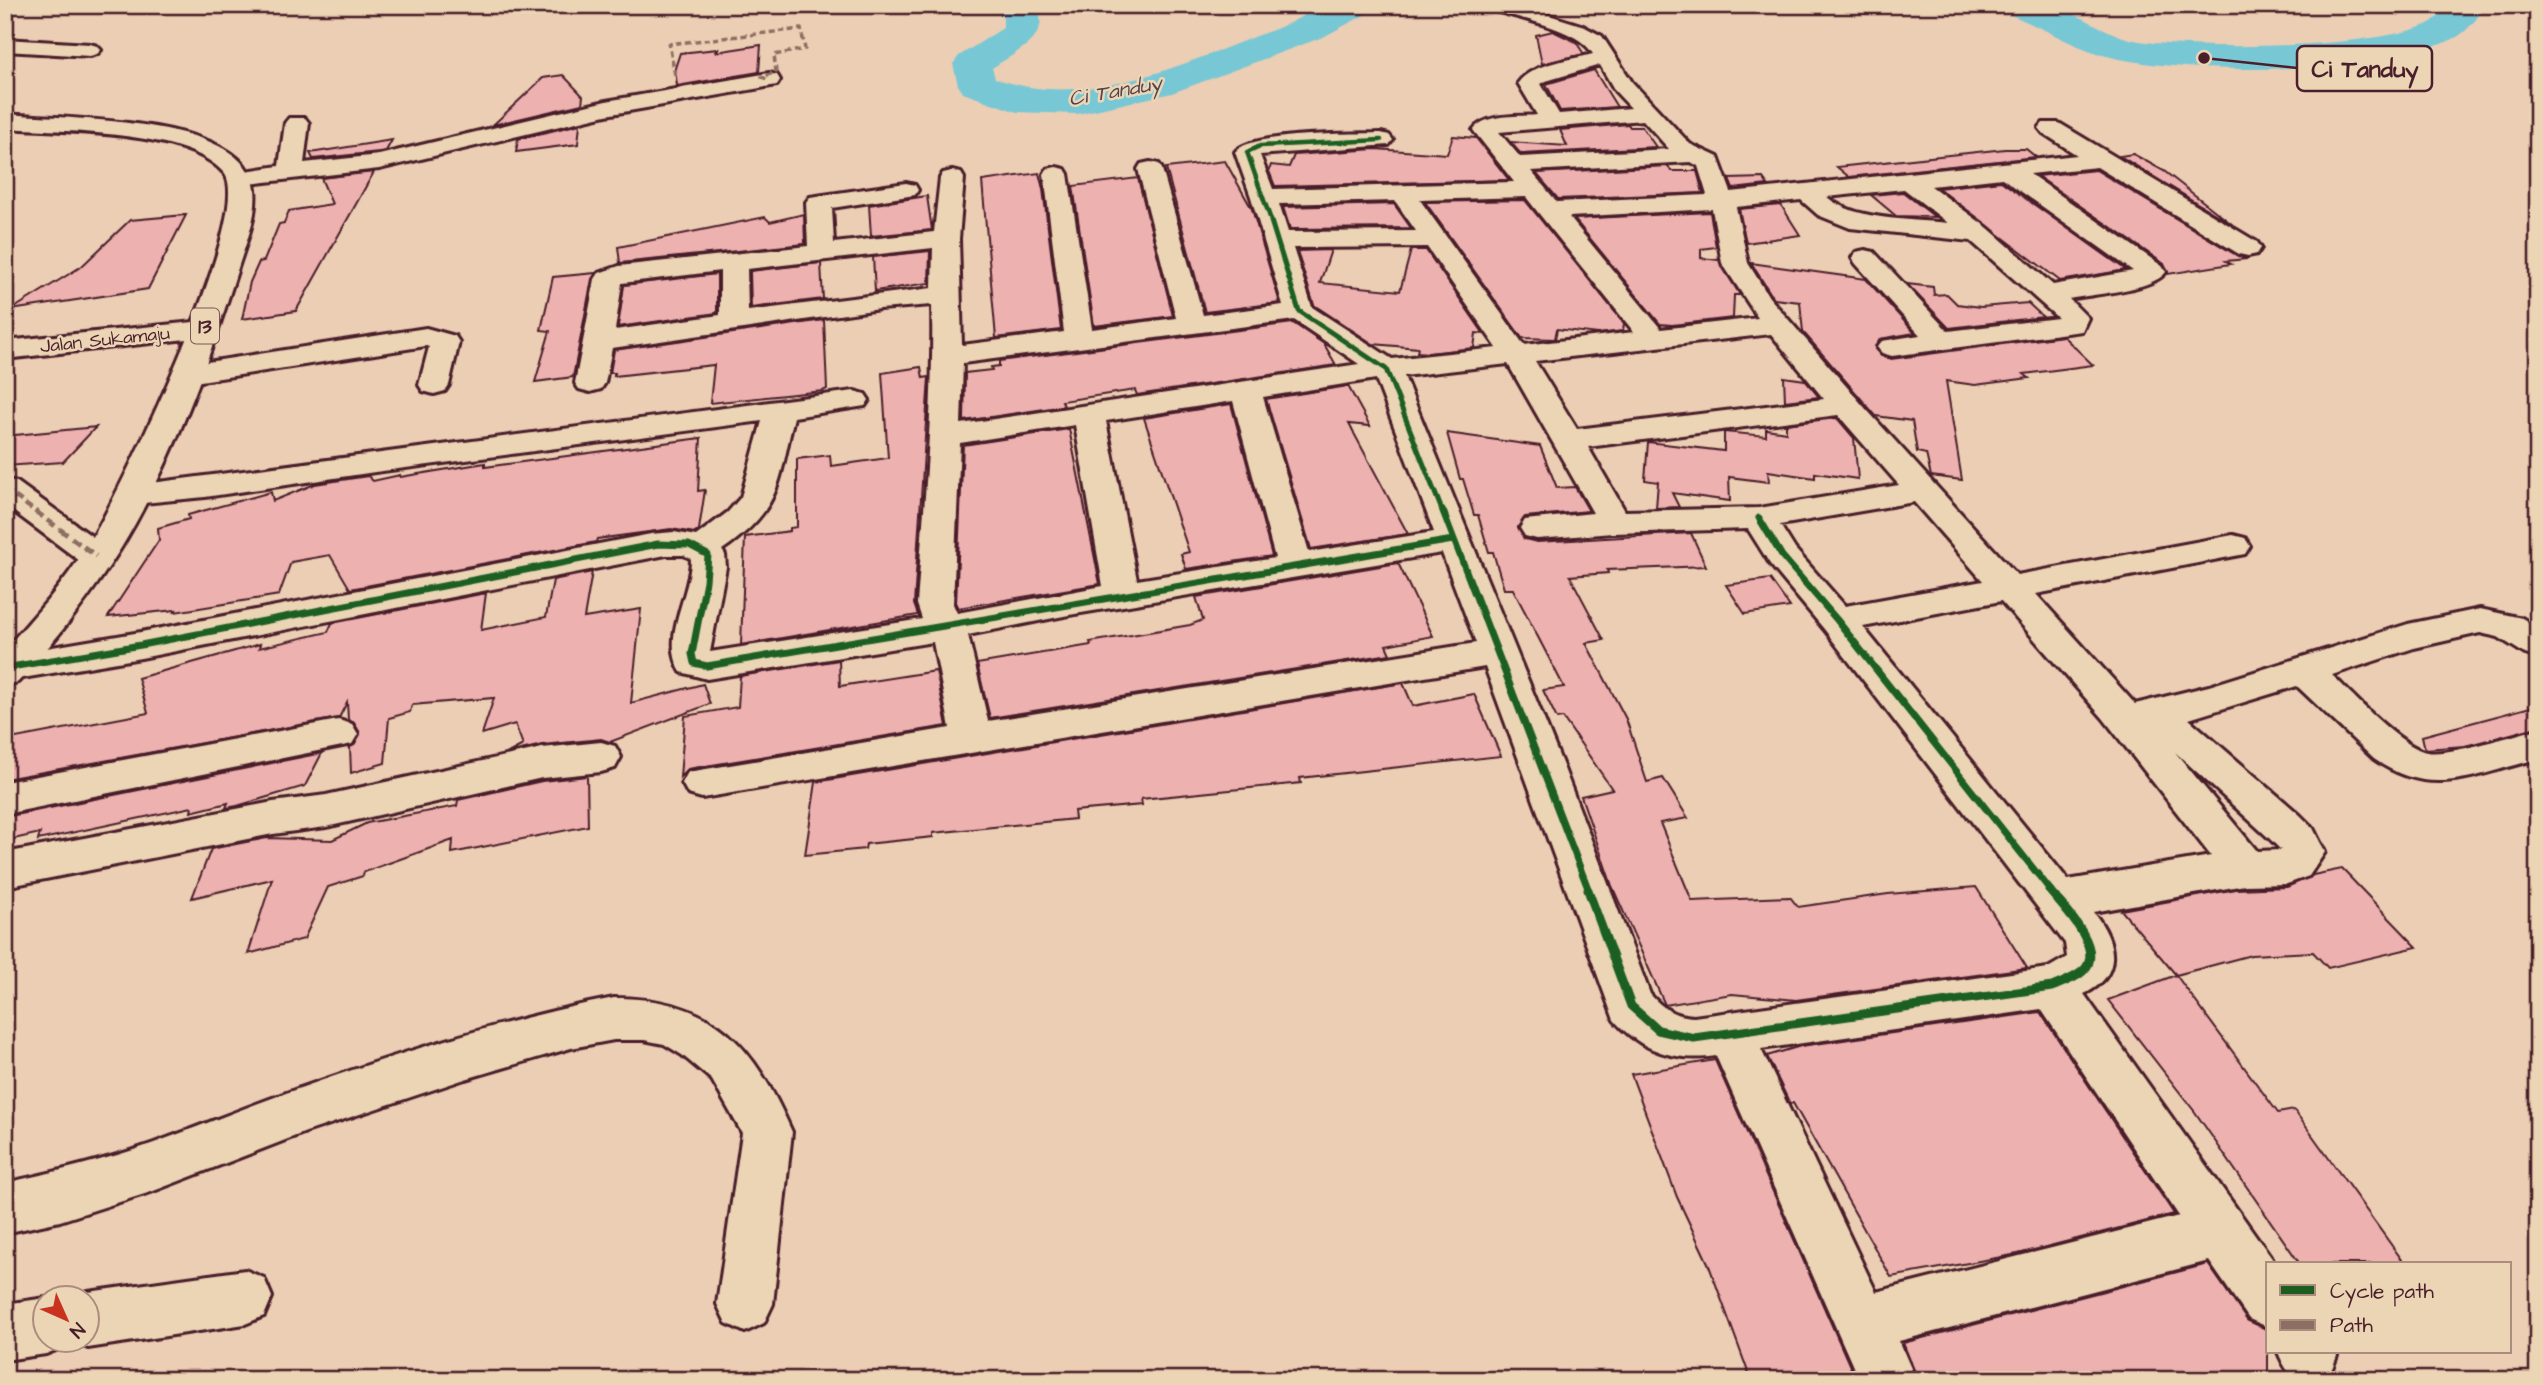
<svg xmlns="http://www.w3.org/2000/svg" width="2543" height="1385" font-family="'Architects Daughter',sans-serif">
<style>
.lines{fill:none;stroke-linecap:round;stroke-linejoin:round}
.river{fill:#78c7d5;fill-rule:evenodd}
.building{fill:#edb1af;stroke:#4a1f2b;stroke-width:2}
.minor-casing{stroke:#4a1f2b;stroke-width:6}
.highway-casing{stroke:#4a1f2b;stroke-width:6}
.minor{fill:#ebd5b4;fill-rule:evenodd}
.highway{fill:#ebd5b4;fill-rule:evenodd}
.quiet-far2{stroke:#8d6e63;stroke-width:3.5;stroke-dasharray:6 3.5;stroke-linecap:butt}
.quiet-far1{stroke:#8d6e63;stroke-width:4.5;stroke-dasharray:8 4.5;stroke-linecap:butt}
.quiet{stroke:#8d6e63;stroke-width:5;stroke-dasharray:10 5;stroke-linecap:butt}
.cycleway-far3-casing{stroke:#ebd5b4;stroke-width:7}
.cycleway-far2-casing{stroke:#ebd5b4;stroke-width:9}
.cycleway-far1-casing{stroke:#ebd5b4;stroke-width:11}
.cycleway-casing{stroke:#ebd5b4;stroke-width:13}
.cycleway-far3{stroke:#1b5e20;stroke-width:4.5}
.cycleway-far2{stroke:#1b5e20;stroke-width:5}
.cycleway-far1{stroke:#1b5e20;stroke-width:7}
.cycleway{stroke:#1b5e20;stroke-width:9}
.labels{text-anchor:middle;dominant-baseline:central;stroke-width:5;stroke-linejoin:round;paint-order:stroke}
.far-street-label{font-size:19px;fill:#4a1f2b;stroke:#ebd5b4}
.far-water-label{font-size:21px;font-style:italic;fill:#53414d;stroke:#ebd5b4}
.shield{fill:#ebd5b4;stroke:#7a5654;stroke-width:2}
.shield-label{font-size:21px;font-weight:bold;fill:#4a1f2b}
.leader{fill:none;stroke:#4a1f2b;stroke-width:2.5}
.callout-dot{fill:#4a1f2b;stroke:#ebd5b4;stroke-width:2.5}
.callout{fill:#ebd5b4;stroke:#4a1f2b;stroke-width:2.5}
.callout-label{font-size:24px;text-anchor:middle;font-weight:bold;fill:#4a1f2b}
</style>
<rect width="100%" height="100%" fill="#ebceb3"/>
<filter id="ink" filterUnits="userSpaceOnUse"><feTurbulence type="fractalNoise" baseFrequency=".0143" numOctaves="2"/><feDisplacementMap in="SourceGraphic" scale="14" xChannelSelector="R" yChannelSelector="G"/><feConvolveMatrix kernelMatrix="1 2 1 2 8 2 1 2 1" color-interpolation-filters="sRGB"/></filter>
<g filter="url(#ink)">
<g class="lines">
<path class="river" d="M989,5H1035C1056,36 1012,54 992,68L995,78C1088,113 1190,60 1278,28C1295,22 1315,7 1332,5C1346,4 1361,5 1375,5L1370,12L1323,37L1172,93L1077,114L1017,112L963,93L958,85L953,64L959,56L1003,28V16L994,12Z
M1998,5C2014,5 2035,2 2051,6C2082,13 2107,36 2139,41C2197,50 2380,49 2430,23C2437,19 2443,11 2449,5H2486C2478,17 2467,33 2453,39C2380,74 2189,76 2111,57C2073,48 2040,25 2003,12Z"/>
</g>
<path class="building" d="M1553,31L1576,42L1584,54L1542,64L1536,35Z
M761,45L759,72L677,86L675,68L680,53L718,49L716,52Z
M1594,70L1617,107L1560,111L1546,84Z
M563,75L583,96L582,104L493,125L543,78Z
M580,124L578,144L516,152L518,139Z
M1628,124L1630,127H1642L1656,147L1521,154L1510,142L1567,146L1560,130Z
M1453,136L1476,138L1509,180L1275,186L1269,171L1271,165L1289,167L1294,155L1375,149L1447,154Z
M392,140L386,151L379,152L313,159L310,153Z
M2005,149H2026L2036,157L1849,177L1837,167Z
M2133,154L2164,171L2233,225L2120,156Z
M1225,161L1252,209L1280,303L1205,312L1166,168Z
M1668,166L1671,171H1697L1703,193L1558,199L1536,173Z
M2096,170L2238,256L2247,259L2226,261L2231,264L2168,274L2164,264L2037,176Z
M374,172L296,311L242,319L250,282L259,262L264,261L279,224L284,223L289,211L332,204L321,178Z
M1039,173L1043,189L1061,330L996,338L982,181Z
M1138,178L1173,316L1094,326L1073,186Z
M1763,178L1768,185L1733,189L1729,179Z
M2001,181L2126,270L2060,281L1938,188Z
M1903,192L1935,217L1896,216L1871,195Z
M927,196L932,230L871,236L869,205Z
M1525,200L1624,323L1623,331L1598,334L1557,329L1555,339L1522,338L1425,202Z
M1394,204L1411,228L1290,229L1283,207Z
M1781,205L1800,235L1746,243L1739,209Z
M1710,212L1716,247L1701,249V258L1719,260L1740,295H1734L1733,318L1672,325L1660,324L1574,219Z
M804,214L805,244L620,263L618,247L765,217L770,222Z
M186,215L148,289L11,310L82,266L130,220Z
M1331,250L1320,283L1400,291L1411,250H1426L1484,334L1476,333L1474,348L1428,353L1417,352L1418,348L1373,344L1314,305L1297,251Z
M930,251L929,283L875,291L873,257Z
M821,263L823,299L751,308L750,271Z
M1751,263L1866,279L1915,333L1880,339L1875,349L1881,356L1891,359L2063,336L2093,365L2024,374L2029,378L1975,385L1946,381L1962,480L1931,476L1926,454L1917,452L1912,421L1876,416L1803,332L1800,302L1774,299Z
M596,273L592,279L573,377L535,382L550,331L541,330L553,277Z
M717,274V313L618,327L624,285Z
M1907,284L1933,287L1934,295L1947,294L1957,304L1981,307L2028,303L2043,317L1949,328Z
M824,320L827,389L823,391L710,403L714,365L614,376L615,373H610L614,350Z
M1293,323L1324,344L1336,365L1137,395L1135,390L1062,401L1064,406L964,421L965,373L992,370L991,367L999,366V361Z
M921,367L923,378L929,377L914,604L918,615L741,645L745,537L790,531V528L797,527V459L830,455L831,466L888,458L882,373Z
M1784,377L1805,380L1819,397L1785,401Z
M1348,386L1370,426L1349,424L1408,534L1311,549L1266,399Z
M1231,404L1272,556L1186,569L1181,554L1189,552L1144,418Z
M1837,418L1854,438L1858,479L1815,473V478L1768,471L1769,482L1729,477L1730,501L1672,493L1679,507L1656,508L1658,482L1645,480L1648,442L1724,451V432L1766,436V429L1786,432V424Z
M96,427L63,462L5,466V444L15,435Z
M1069,429L1100,584L958,608L956,604L963,445Z
M1447,433L1540,446L1557,488L1575,487L1589,511L1525,517L1518,527L1524,539L1537,542L1691,533L1706,566L1607,570L1608,573L1570,576L1604,640L1586,643L1626,719L1647,782L1663,778L1688,818L1660,823L1692,901L1790,897L1798,907L1888,894L1976,887L2027,968L1796,1000L1732,994L1665,1005L1612,886L1581,796L1612,789L1563,718L1557,719L1543,690L1564,687L1513,589H1504L1493,552H1489L1478,515H1474L1463,479H1460Z
M701,438L698,491L705,490L699,530L695,533L671,529L597,539L596,542L350,589L330,555L291,562L279,595L175,612L176,610L108,617L159,540L158,528L189,519L188,515L271,492L273,501L315,484L368,476L373,481L400,475V477L485,463V467Z
M1398,563L1433,636L1386,645L1390,654L990,718L977,664L1091,645L1090,642L1190,625L1203,620L1196,597Z
M592,572L584,618L641,609L631,703L703,684L710,704L610,742L601,739L542,745L508,753L523,745L515,724L482,734L494,698L412,705L410,712L389,718L385,763L351,773L350,747L354,745L360,733L354,723L348,720L347,702L339,718L5,779V740L148,713L138,678L260,644L259,648L328,632L332,623L486,593L481,630L546,617L553,580Z
M1770,579L1790,607L1745,614L1726,585Z
M839,660L840,686L936,671L947,726L688,769L680,777L685,716L738,707L740,676Z
M1403,683L1413,706L1474,694L1501,756L1300,778L1301,783L1141,799L1142,805L1074,811L1075,819L933,833V837L866,844L865,849L805,855L816,782Z
M2538,705V727L2465,746L2425,749L2422,736Z
M322,753L305,786L237,806L226,808L228,803L191,812L192,807L38,840L40,833L5,841V817Z
M587,776L588,826L452,853L453,840L364,872L363,876L328,887L304,939L248,954L272,879L192,898L211,849L267,838L332,840L367,823L457,806L458,800L542,781Z
M2342,869L2417,947L2328,968L2313,952L2251,955L2176,975L2121,910L2236,889L2287,887L2313,875Z
M2176,975L2278,1113L2294,1110L2405,1264H2300L2195,1112L2108,1000Z
M2040,1012L2174,1214L2018,1254L1891,1277L1793,1103L1790,1104L1767,1056L1801,1046Z
M1715,1060L1856,1380H1751L1708,1263L1677,1197L1631,1074Z
M2208,1264L2247,1320L2268,1330V1380H1918L1903,1343Z"/>
<g class="lines">
<defs>
<path id="minor" d="M1485,5H1517L1581,25L1602,36L1632,82L1690,144L1718,157L1731,192L2077,155L2043,133L2039,128L2043,123H2059L2257,242L2261,248L2257,254L2248,256L2239,254L2097,167L2030,174L2162,266L2166,272C2152,291 2092,294 2069,299L2088,318L2082,331L1892,356L1882,353L1877,347L1882,341L1920,335L1856,264L1852,258L1856,252L1865,250L1874,252L1948,331L2058,318L1971,241L1850,228L1818,215L1801,200L1736,207L1748,263L1769,297L1866,409L2017,575L2233,535L2245,538L2250,546L2245,554L2036,594L2135,704L2209,686L2408,624L2480,609L2522,618L2538,628V658L2525,654L2498,637L2480,633L2414,648L2332,675C2352,694 2401,747 2427,752C2450,756 2513,735 2538,729V759C2475,774 2432,800 2374,759L2297,686L2189,719L2300,815L2313,828L2325,852L2309,876L2287,884L2245,885L2093,912C2117,941 2123,976 2084,994L2276,1264H2268V1327L2249,1319L2209,1261L1899,1341L1916,1380H1859L1716,1056C1676,1062 1641,1051 1614,1020L1485,667L702,798L688,794L682,783L688,772L950,728L933,642L707,679L681,672C660,638 691,595 691,559L684,555H666L141,658L11,680L5,678V656L11,654L141,632L651,534L674,532L696,536L728,512L741,497L762,421L375,472L205,497L133,504L121,501L116,494L121,487L854,391L865,394L869,400L865,406L794,417C778,482 782,509 722,550L725,555L726,567L710,652L922,619L917,604C924,504 934,405 932,305L880,309L612,348L605,383L601,389L590,392L579,389L575,383L595,279L599,273L619,266L808,246L806,202L810,197L906,183L915,185L918,190L915,195L832,208L834,243L934,232L940,178L943,173L952,171L961,173L964,178L959,239L962,345L1064,332L1044,174L1047,169L1056,167L1065,169L1068,174L1092,329L1176,318L1138,169L1141,164L1150,162L1159,164L1162,169L1203,315L1283,305L1251,197L1235,152C1249,132 1354,134 1381,133L1389,135L1393,140L1389,145L1260,155L1273,189L1514,182L1473,130C1485,113 1519,117 1537,115L1518,83C1532,63 1571,60 1593,54C1578,28 1517,18 1488,9ZM1600,65L1615,91L1631,108L1559,114L1541,84L1546,81ZM1643,120L1669,149L1520,157L1499,132ZM1691,162L1698,166L1707,195L1557,202L1531,171ZM2002,178L2133,271L2053,285L1988,228L1931,186ZM1904,189L1948,223C1912,219 1855,221 1827,197ZM1526,197L1540,215L1634,332L1524,345L1420,200ZM1395,201L1416,231L1288,232L1279,204ZM1712,209L1722,263L1758,318L1661,329L1569,217ZM1427,247L1497,348L1392,359L1312,307L1293,248ZM933,248L932,288L748,311L747,269ZM720,271V315L615,330L622,283ZM1294,320L1359,364L961,424L963,363ZM1771,334L1824,399L1577,429L1535,361ZM1508,364L1593,513L1525,520L1520,528L1525,536L1537,539L1613,533L1748,529L1770,564L1824,629L2065,943L2067,957L2048,968L1694,1017C1674,1016 1663,1009 1650,994L1563,766L1404,376ZM1376,379L1434,532L1309,552L1263,397ZM1233,401L1275,558L1137,580L1106,421ZM1838,415L1899,485L1759,508L1625,511L1588,447ZM1075,425L1103,586L957,613L953,604L960,443ZM1914,502L1983,581L1845,606L1795,549L1780,525ZM1442,553L1476,643L988,721L968,635L1069,615ZM2001,601L2103,718L2211,856L2068,880L1863,627ZM2175,752L2270,839L2281,850L2257,851ZM2041,1009L2179,1216L1876,1292L1761,1049Z
M5,39L90,44L97,46L101,50L97,54L90,56L5,51Z
M769,73L777,75L780,80L777,85L606,115L379,169L240,185L231,183L228,178L231,173L279,166L285,123L289,118H305L309,123L304,163L379,155L606,101Z
M204,321L214,324L218,330L214,336L5,359V341Z
M426,328L455,336L459,342L449,385L445,391L434,394L423,391L419,385L429,347L426,346L188,383L177,380L173,374L177,368L188,365Z
M5,479L17,482L108,548L113,556L108,564L96,567L84,564L5,505Z
M338,720L352,724L358,734L352,744L5,814V782Z
M601,742L615,746L621,757L615,768L601,772L542,778L326,827L273,834L5,887V853L273,802L326,795L542,748Z
M614,998C715,998 754,1046 792,1132L773,1304L764,1323L745,1332L726,1323L717,1304L742,1133L712,1080L682,1055L664,1044L644,1040H614L571,1048L465,1079L306,1132L151,1192L60,1221L5,1233V1183C55,1172 106,1160 154,1143C204,1125 253,1104 303,1087C404,1052 509,1018 614,998Z
M245,1270L264,1278L272,1297L264,1316L245,1324L88,1348L68,1340H88V1298H75L88,1292Z
M46,1298V1340H68L66,1346L46,1354L5,1360V1304Z
M2278,1352H2336L2337,1356L2329,1376C2298,1385 2289,1379 2278,1352Z"/>
<path id="highway" d="M5,114C64,119 205,117 244,165C249,172 254,180 255,189C258,216 245,245 237,271C207,366 173,462 121,548C91,596 56,640 18,682L5,686V649C35,616 64,583 88,545C117,500 257,211 224,173C187,129 60,132 5,128Z"/>
</defs>
<use href="#minor" class="minor-casing"/>
<use href="#highway" class="highway-casing"/>
<use href="#minor" class="minor"/>
<use href="#highway" class="highway"/>
<path class="quiet-far2" d="M675,75L669,44L801,29L805,49L774,55L776,72L762,77L769,80"/>
<path class="quiet-far1" d="M5,489L37,513"/>
<path class="quiet" d="M35,511L96,556"/>
<defs>
<path id="cycleway-far3" d="M1272,223L1247,152L1260,146L1381,140"/>
<path id="cycleway-far2" d="M1271,221L1299,311L1386,369L1443,513"/>
<path id="cycleway-far1" d="M1443,511L1589,891
M1759,518L1782,556L1837,620L2051,891
M11,667L141,645L658,544L689,545L708,555L706,581L692,654L694,663L707,666L1453,540"/>
<path id="cycleway" d="M1588,890L1631,1006L1658,1030L1694,1038L2052,987C2063,982 2077,978 2085,969C2104,947 2062,906 2049,890"/>
</defs>
<use href="#cycleway-far3" class="cycleway-far3-casing"/>
<use href="#cycleway-far2" class="cycleway-far2-casing"/>
<use href="#cycleway-far1" class="cycleway-far1-casing"/>
<use href="#cycleway" class="cycleway-casing"/>
<use href="#cycleway-far3" class="cycleway-far3"/>
<use href="#cycleway-far2" class="cycleway-far2"/>
<use href="#cycleway-far1" class="cycleway-far1"/>
<use href="#cycleway" class="cycleway"/>
</g>
</g>
<g class="labels">
<g class="far-street-label">
<text transform="translate(105 340) rotate(-6)">Jalan Sukamaju</text>
</g>
<g class="far-water-label">
<text transform="translate(1115 91) rotate(-10)">Ci Tanduy</text>
</g>
<rect class="shield" x="191" y="308.5" width="28" height="35" rx="5"/>
<g class="shield-label">
<text x="205" y="326">13</text>
</g>
</g>
<path class="leader" d="M2204 58L2297 68"/>
<circle class="callout-dot" cx="2204" cy="58" r="7"/>
<rect class="callout" x="2297" y="46" width="135" height="45" rx="7"/>
<g class="callout-label">
<text x="2365" y="77">Ci Tanduy</text>
</g>
<rect width="2543" height="1385" fill="none" stroke="#ebd5b4" stroke-width="28"/>
<rect x="14" y="14" width="2515" height="1357" fill="none" stroke="#4a1f2b" stroke-width="2.5" filter="url(#ink)"/>
<rect x="2266" y="1262" width="245" height="91" fill="#ebd5b4" stroke="#ab8c7d" stroke-width="2"/>
<rect x="2280" y="1285" width="35" height="10" fill="#1b5e20" stroke="#ab8c7d" stroke-width="2"/>
<text x="2330" y="1298" font-size="21" fill="#4a1f2b">Cycle path</text>
<rect x="2280" y="1320" width="35" height="10" fill="#8d6e63" stroke="#ab8c7d" stroke-width="2"/>
<text x="2330" y="1332" font-size="21" fill="#4a1f2b">Path</text>
<g transform="translate(66 1319) rotate(135)"><circle r="33" fill="#ebd5b4" stroke="#ab8c7d" stroke-width="2"/>
<path d="M0-5L12 26L0 18L-12 26Z" fill="#c8321e"/>
<text y="-10" font-size="19" font-weight="bold" text-anchor="middle" fill="#4a1f2b">N</text>
</g>
</svg>
